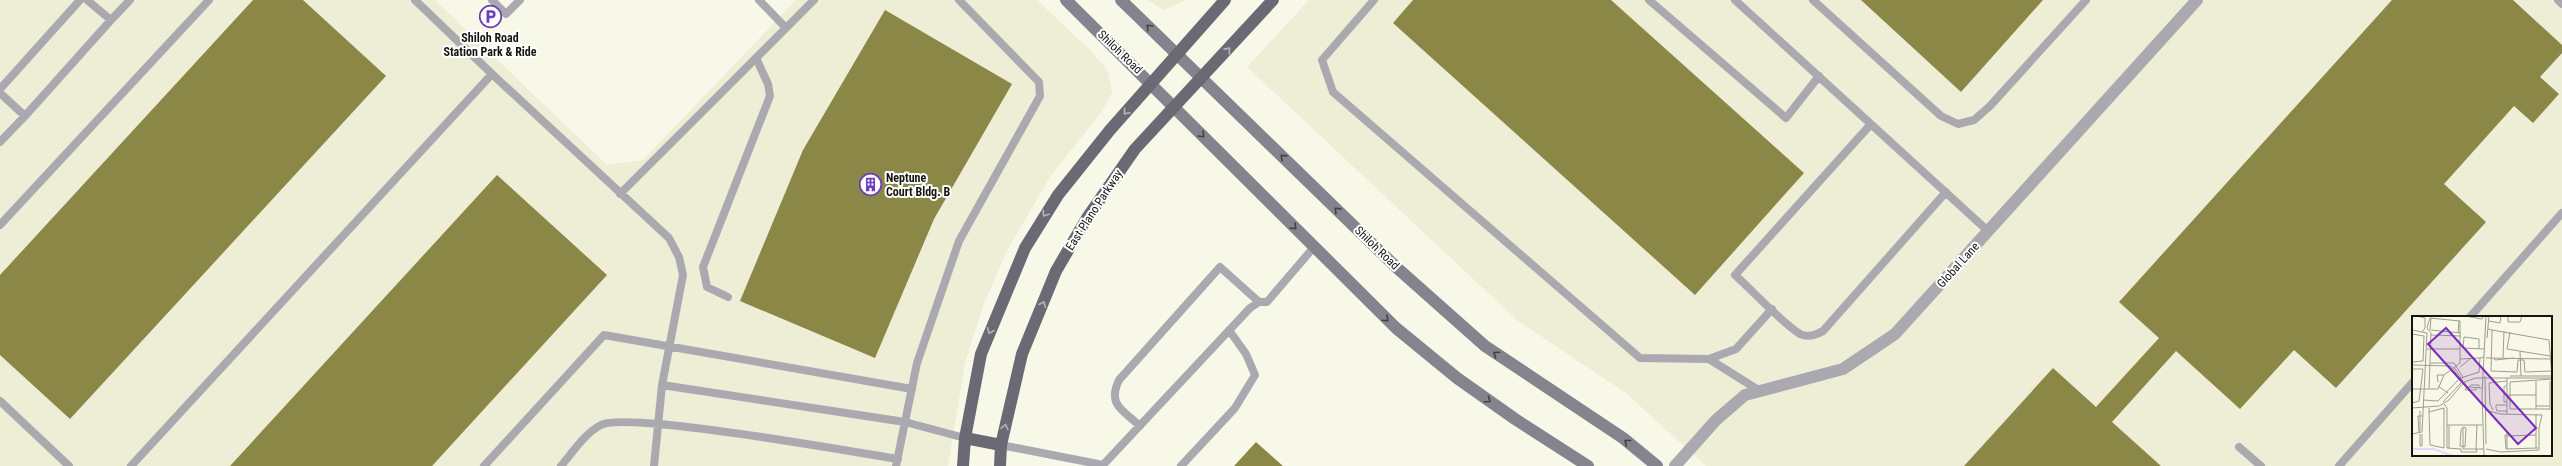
<svg xmlns="http://www.w3.org/2000/svg" width="2562" height="466" font-family="'Roboto Condensed',sans-serif">
<style>
.built{fill:#eeedd6;fill-rule:evenodd}
.building{fill:#8b8747}
.lines{fill:none;stroke-linecap:round;stroke-linejoin:round}
.service{stroke:#aaa9af;stroke-width:8}
.minor{stroke:#aaa9af;stroke-width:12}
.secondary{stroke:#85838d;stroke-width:12}
.primary{stroke:#6b6974;stroke-width:12}
.oneway{stroke:#424141}
.oneway2{stroke:#b5b4ba}
.labels{text-anchor:middle;dominant-baseline:central;stroke-width:4;stroke-linejoin:round;paint-order:stroke}
.poi-label{font-size:12px;font-weight:bold;fill:#15150f;stroke:#fff}
.street-label{font-size:12px;fill:#15150f;stroke:#fff}
.inset-river{fill:none;stroke:#e0d8fd;stroke-width:2}
.inset-road{fill:none;stroke:#9d9d91;stroke-width:1}
.view{fill:#7b2cbf;fill-opacity:0.15;stroke:#7b2cbf;stroke-width:2}
.inset-edge{fill:none;stroke:#15150f;stroke-width:2}
</style>
<rect width="100%" height="100%" fill="#f8f8e8"/>
<path class="built" d="M0,0H435L607,165L643,160L796,0H1037L1090,50L1108,71L1112,93L1102,111L1050,177L1008,249L983,306L965,363L948,466H0Z
M1148,0H1186L1163,10Z
M1309,0H2562V466H1706L1627,394L1518,321L1247,67ZM2413,317H2551V455H2413Z"/>
<path class="building" d="M253,0H303L386,76L70,419L0,355V275Z
M1413,0H1611L1804,173L1695,295L1393,23Z
M1861,0H2043L1961,92Z
M2392,0H2513L2562,45V53L2540,77L2559,94L2533,123L2514,106L2444,184L2486,222L2336,388L2294,350L2240,409L2176,351L2112,422L2161,466H1964L2053,368L2096,407L2159,338L2119,302Z
M885,10L1012,84L934,219L875,358L740,301L803,150Z
M497,175L607,275L432,466H230Z
M1256,442L1283,466H1234Z"/>
<g class="lines">
<path class="service" d="M87,0L111,20L130,0
M415,0L492,74
M492,0L506,14L520,0
M759,0L786,28
M1374,0L1322,60L1333,92L1640,358L1709,359L1760,391
M1649,0L1786,118L1819,76
M1735,0L1988,231
M1813,0L1941,116L1958,124L1974,120L1990,106L2086,0
M2558,0L2562,4
M0,89L80,0
M0,93L25,116L111,20
M1871,124L1735,275C1753,291 1781,322 1800,334C1808,338 1816,335 1823,331L1946,192
M0,142L25,116
M620,194L814,0
M0,225L209,0
M728,297L707,287L703,267L770,96L768,84L756,58
M2470,317L2562,213
M1709,359L1736,349L1772,309
M662,385L905,422L917,363L959,241L1040,96L1039,82L959,0
M0,401L69,466
M1140,426C1123,410 1107,405 1119,380L1220,267L1259,302
M1001,445L1103,465L1250,308L1259,302H1267L1314,247
M2239,447L2261,466
M131,466L492,74L669,238L679,257L683,275L662,385L654,466
M484,466L604,335L912,389
M561,466C572,453 585,433 601,425C627,411 854,452 898,459
M896,466L905,422L965,438
M1181,466L1235,408L1255,375L1246,354L1229,330
M2339,466L2413,382"/>
<path class="minor" d="M1675,466L1716,420L1745,395L1843,369L1895,334L2197,0"/>
<path class="secondary" d="M1066,0L1396,328L1457,378L1515,419L1588,466
M1121,0L1396,267L1485,346L1623,438L1657,466"/>
<path class="primary" d="M965,438L1001,445
M963,466L965,438L981,354L1025,248L1058,195L1110,130L1225,0
M1000,466L1001,445L1022,354L1056,271L1087,218L1135,149L1273,0"/>
</g>
<defs><path id="oneway-chevron" d="M-2-3.5L2.5 0L-2 3.5" fill="none" stroke-width="1.6" stroke-linecap="round" stroke-linejoin="round"/></defs>
<g class="oneway">
<use href="#oneway-chevron" transform="translate(1149 27) rotate(-135)"/>
<use href="#oneway-chevron" transform="translate(1202 135) rotate(45)"/>
<use href="#oneway-chevron" transform="translate(1283 157) rotate(-136)"/>
<use href="#oneway-chevron" transform="translate(1337 210) rotate(-136)"/>
<use href="#oneway-chevron" transform="translate(1294 227) rotate(45)"/>
<use href="#oneway-chevron" transform="translate(1386 319) rotate(43)"/>
<use href="#oneway-chevron" transform="translate(1496 354) rotate(-145)"/>
<use href="#oneway-chevron" transform="translate(1488 400) rotate(35)"/>
<use href="#oneway-chevron" transform="translate(1627 442) rotate(-142)"/>
</g>
<g class="oneway2">
<use href="#oneway-chevron" transform="translate(1228 50) rotate(-48)"/>
<use href="#oneway-chevron" transform="translate(1126 112) rotate(131)"/>
<use href="#oneway-chevron" transform="translate(1045 214) rotate(124)"/>
<use href="#oneway-chevron" transform="translate(1043 304) rotate(-67)"/>
<use href="#oneway-chevron" transform="translate(990 331) rotate(112)"/>
<use href="#oneway-chevron" transform="translate(1005 427) rotate(-77)"/>
</g>
<defs>
<symbol id="parking-ring" viewBox="-11 -11 22 22"><circle r="9.5" fill="#fff" stroke="#6b40b8" stroke-width="1.5"/><path d="M-3.5-5.5H1a3.5 3.5 0 0 1 0 7H-1V5.5H-3.5ZM-1-3.4V-.6H.8a1.4 1.4 0 0 0 0-2.8Z" fill="#6b40b8"/></symbol>
<symbol id="building-ring" viewBox="-11 -11 22 22"><circle r="9.5" fill="#fff" stroke="#6b40b8" stroke-width="1.5"/><path d="M-4-6H4V6H1V3H-1V6H-4ZM-2.5-4.3h1.7v1.8h-1.7ZM.8-4.3h1.7v1.8H.8ZM-2.5-1h1.7V.8h-1.7ZM.8-1h1.7V.8H.8Z" fill="#6b40b8"/></symbol>
</defs>
<g fill-rule="evenodd">
<use href="#parking-ring" x="478" y="4" width="25" height="25"/>
<use href="#building-ring" x="858" y="172" width="25" height="25"/>
</g>
<g class="labels">
<g class="poi-label">
<text x="490" y="38">Shiloh Road<tspan x="490" dy="14">Station Park &amp; Ride</tspan></text>
<text x="886" y="178" text-anchor="start">Neptune<tspan x="886" dy="14">Court Bldg. B</tspan></text>
</g>
<g class="street-label">
<text transform="translate(1120 52) rotate(44)">Shiloh Road</text>
<text transform="translate(1094 210) rotate(-57)">East Plano Parkway</text>
<text transform="translate(1377 248) rotate(44)">Shiloh Road</text>
<text transform="translate(1958 265) rotate(-48)">Global Lane</text>
</g>
</g>
<g transform="translate(2412 316)">
<rect width="140" height="140" fill="#f8f8e8"/>
<path class="inset-river" d="M0,133H22L41,140"/>
<path class="inset-road" d="M5,0L13,2V12L10,16M53,0L70,3L71,0M96,0V6H108L110,0M77,5L88,7L89,0M76,13L80,14L79,55L105,56L106,44H112L113,56L140,55M0,14L15,17M18,14L19,2M19,14L49,17M80,14L137,24L140,60M98,16L95,33L138,40M19,17L15,12L18,2L48,5V33M46,17L47,5M0,18L12,20L11,45L0,46M19,19L49,20M75,22L77,0M67,33V23L52,21L51,32L72,33M108,35L109,60M74,42L138,43M82,42L83,44L102,42M91,42L92,15M48,43L68,42M18,47H42L51,61M0,49L39,50L48,63M42,51L49,62L67,56L68,42L72,41M48,51L58,43M0,53H11L7,85L0,87M73,60L74,128M98,60H140M124,65V79M138,65V93M26,66L25,59H32M52,66L55,71L70,72M26,70L36,77M55,71L53,74H64V72M57,71L59,69H67V72M0,73H26L32,59L48,47V33H15M17,73L19,17M95,79H124V93H140M11,84L26,85L47,63L49,62L51,65M31,86L49,67M95,86H92V71L95,69M32,88L35,92V109M124,90H138M0,92L27,90L37,84L52,66L64,62H140M17,92V96L18,129L32,132V92L17,96M124,93H98V66L140,63M73,94L88,98L130,99L127,112V134L89,136L74,133M81,94L78,88L77,67L95,65M8,95V115L7,116L6,100H11M95,95H85L84,92V89H95M95,98V62M70,109H65L64,133H72M51,111L54,112L53,131L48,130L49,114ZM51,112V133H64M95,115V133M0,118L10,116L15,17M8,118V130H10V118M95,119H93L94,133L126,132M95,120L124,119M37,132V110M124,132V98M64,133L65,136H49V133L35,132V109H65M72,140L70,78L74,0"/>
<path class="view" d="M34,12L124,112L106,128L16,28Z"/>
<rect width="140" height="140" class="inset-edge"/>
</g>
</svg>
